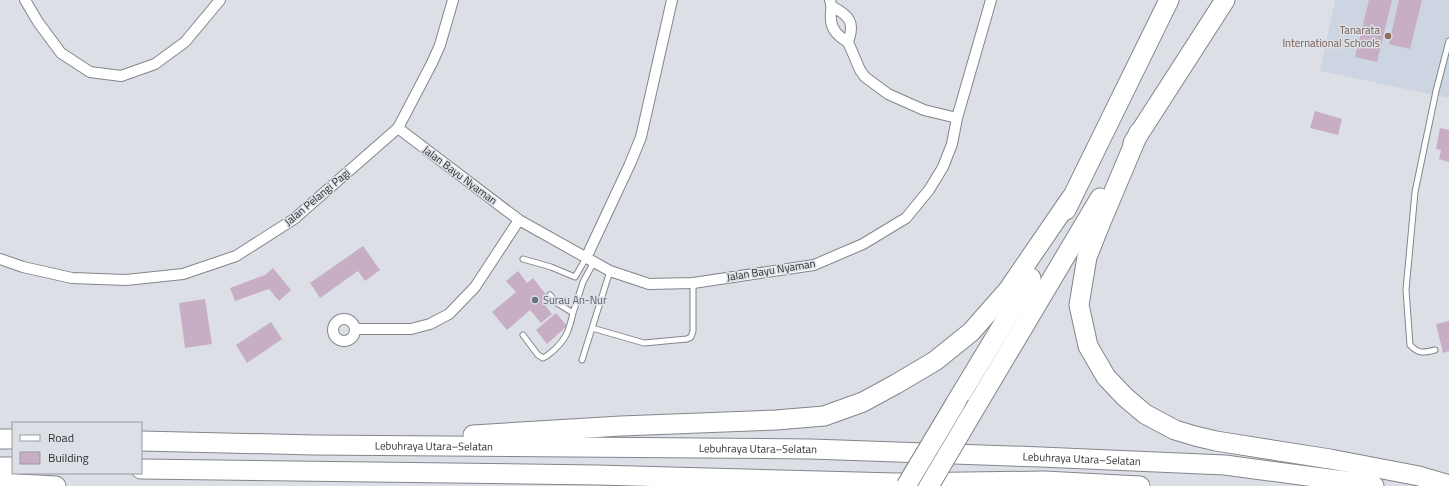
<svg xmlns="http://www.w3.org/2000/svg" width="1449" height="486" font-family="'Titillium Web',sans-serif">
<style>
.built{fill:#ccd5e1}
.building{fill:#c7aec5}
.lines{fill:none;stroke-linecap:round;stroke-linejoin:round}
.service-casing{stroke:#82868b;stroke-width:7}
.minor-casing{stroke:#82868b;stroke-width:12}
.motorway-casing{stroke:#82868b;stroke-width:21}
.service{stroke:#fff;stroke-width:5}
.minor{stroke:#fff;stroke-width:10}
.motorway{stroke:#fff;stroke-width:19}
.motorway-bridge-casing{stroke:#82868b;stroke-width:21;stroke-linecap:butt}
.motorway-bridge{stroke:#fff;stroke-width:19}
.education-dot{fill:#8d6e63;stroke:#dce0e6;stroke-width:1.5}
.worship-dot{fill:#6b7280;stroke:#dce0e6;stroke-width:1.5}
.labels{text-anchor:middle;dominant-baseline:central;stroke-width:3;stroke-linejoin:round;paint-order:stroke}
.education-label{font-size:11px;fill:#785e54;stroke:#dce0e6;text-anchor:end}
.street-label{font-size:11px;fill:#2f3032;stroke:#dce0e6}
.worship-label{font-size:11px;fill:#5b616d;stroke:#dce0e6;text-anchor:start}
</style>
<rect width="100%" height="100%" fill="#dce0e6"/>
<path class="built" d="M1335,0H1449V98L1320,71Z"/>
<path class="building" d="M1369,0H1392L1377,62L1355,57Z
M1399,0H1422L1410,49L1389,44Z
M1315,111L1342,119L1338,135L1310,128Z
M1440,128L1449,130V162L1439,159L1441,150L1436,149Z
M363,246L380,270L365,281L358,271L320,298L310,283Z
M273,268L291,290L279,301L269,289L235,301L230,288L265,275Z
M518,271L527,283L533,278L547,296L542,301L552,314L541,323L530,310L507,330L492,312L516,292L506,281Z
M205,299L212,344L185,348L179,303Z
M556,313L567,326L547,344L536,330Z
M1449,321V351L1443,353L1436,324Z
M271,322L282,339L247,363L236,345Z"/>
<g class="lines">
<defs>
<path id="service" d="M523,259L551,267L575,277L586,258
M550,295L557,303L573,313L583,282L594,262
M592,328L644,343L687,339L691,337L693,331V283
M523,335L538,355L543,358C548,356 550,353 554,350C567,338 569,330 573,313
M1435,350C1423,353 1419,354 1410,345L1406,290L1415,192L1436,91L1449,41
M582,360L610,271"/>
<path id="minor" d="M25,0L38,22L61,53L90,72L121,76L155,64L185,42L220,0
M830,0C833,9 830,11 831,19C831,30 839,37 848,42
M833,7C850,16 855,23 848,42L860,70L865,77L888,94L924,110L957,118
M398,128L519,220L610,271L649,284L693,283L814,265L863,244L906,218L929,190L943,167L952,144L957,118L991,0
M586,258L630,164L641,137L672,0
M0,259L23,267L72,278L126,280L183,274L236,256L294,219L398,128L432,63L440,45L453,0
M333 330a11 11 0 1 1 22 0a11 11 0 1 1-22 0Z
M355,329H411L430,324L449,314L475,287L519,220"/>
<g id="motorway">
<path d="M1139,132L1101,222L1087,257L1079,305L1088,346L1106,377L1125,397L1145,414L1175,430L1195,436L1216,441L1330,459L1419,476L1449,485"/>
<path d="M1133,143L1225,0"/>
<path d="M1066,210L1169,0"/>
<path d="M955,404L1031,278"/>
<path d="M977,405L1100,198"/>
<path d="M473,435L621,426L776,420L824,416L863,402L896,384L935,361L971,332L1008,290L1071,198"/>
<path d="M0,439H13"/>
<path id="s1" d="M141,441L314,445L811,449L1041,457L1225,465L1352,482L1374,486"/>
<path d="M0,467H13"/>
<path d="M141,469L597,475L896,483L1044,481L1140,486"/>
<path d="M0,483L56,486"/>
</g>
</defs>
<use href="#service" class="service-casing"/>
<use href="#minor" class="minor-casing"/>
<use href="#motorway" class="motorway-casing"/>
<use href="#service" class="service"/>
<use href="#minor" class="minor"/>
<use href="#motorway" class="motorway"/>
<defs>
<path id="motorway-bridge" d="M906,486L955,404
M929,486L977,405"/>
</defs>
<use href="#motorway-bridge" class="motorway-bridge-casing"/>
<use href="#motorway-bridge" class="motorway-bridge"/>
</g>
<circle class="education-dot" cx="1388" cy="36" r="4"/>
<circle class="worship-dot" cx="535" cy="300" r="4"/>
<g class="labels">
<g class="education-label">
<text x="1380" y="30">Tanarata<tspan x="1380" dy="13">International Schools</tspan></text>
</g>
<g class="street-label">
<text transform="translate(460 175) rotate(37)">Jalan Bayu Nyaman</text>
<text transform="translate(317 197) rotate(-40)">Jalan Pelangi Pagi</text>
<text transform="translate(771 270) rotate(-9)">Jalan Bayu Nyaman</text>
<text stroke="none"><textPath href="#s1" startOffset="293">Lebuhraya Utara–Selatan</textPath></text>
<text stroke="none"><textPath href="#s1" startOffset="617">Lebuhraya Utara–Selatan</textPath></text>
<text stroke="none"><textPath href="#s1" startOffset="941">Lebuhraya Utara–Selatan</textPath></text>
</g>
<g class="worship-label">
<text x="543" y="300">Surau An-Nur</text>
</g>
</g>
<rect x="12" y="422" width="130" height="52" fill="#dce0e6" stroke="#979a9e"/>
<rect x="20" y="435" width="20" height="6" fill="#ffffff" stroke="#979a9e"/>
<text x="48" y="442" font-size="12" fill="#2f3032">Road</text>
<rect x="20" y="452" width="20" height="12" fill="#c7aec5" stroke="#979a9e"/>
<text x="48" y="462" font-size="12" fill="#2f3032">Building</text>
</svg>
